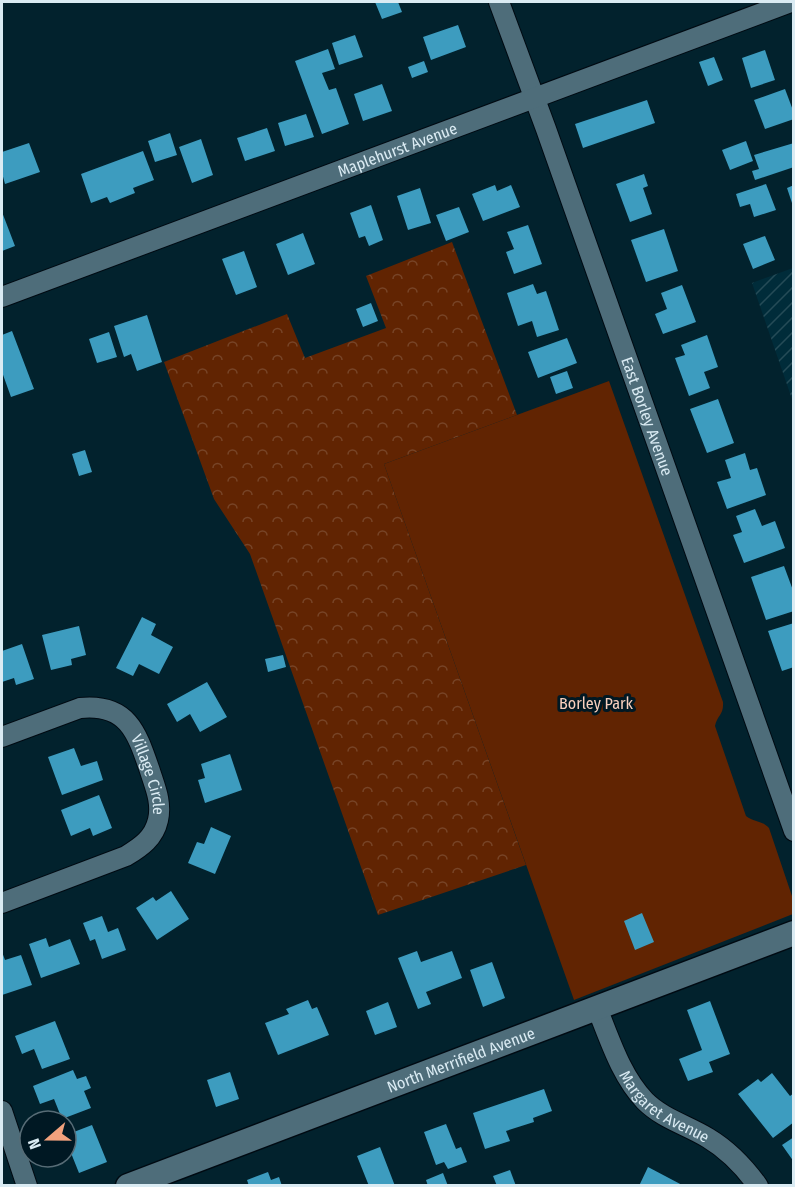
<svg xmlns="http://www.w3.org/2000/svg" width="795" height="1187" font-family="'Fira Sans Condensed',sans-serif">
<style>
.industrial{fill:url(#industrial-furrows)}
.forest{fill:url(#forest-crowns)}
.park{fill:#612402}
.building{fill:#3d9cbf}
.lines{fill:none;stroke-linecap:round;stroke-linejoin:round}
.minor-casing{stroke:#000a12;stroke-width:22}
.tertiary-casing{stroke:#000a12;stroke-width:27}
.minor{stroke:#4e6d7a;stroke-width:20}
.tertiary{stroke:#4e6d7a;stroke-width:24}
.labels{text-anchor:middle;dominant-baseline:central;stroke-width:6;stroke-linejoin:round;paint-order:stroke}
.street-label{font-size:16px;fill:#daebf3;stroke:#001823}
.park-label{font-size:16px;fill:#f9d0be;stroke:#001823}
</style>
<defs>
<pattern id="industrial-furrows" width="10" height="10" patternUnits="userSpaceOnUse" patternTransform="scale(1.5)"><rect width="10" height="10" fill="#002c3a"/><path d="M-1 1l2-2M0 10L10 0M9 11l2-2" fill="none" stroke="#254b57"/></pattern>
<pattern id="forest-crowns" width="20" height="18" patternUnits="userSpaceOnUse" patternTransform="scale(1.5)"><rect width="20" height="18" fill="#612402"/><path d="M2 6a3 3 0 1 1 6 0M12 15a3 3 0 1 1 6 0" fill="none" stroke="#774427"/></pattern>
</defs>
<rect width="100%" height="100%" fill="#02222d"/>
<path class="industrial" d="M793,268H794L793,402L752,283Z"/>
<path class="forest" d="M452,242L517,415L384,464L526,865L378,915L250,554L214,499L164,362L287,314L305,358L386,328L366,276Z"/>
<path class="park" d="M609,381L723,702C724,715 717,715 715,726L746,816C755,823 762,820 769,828L793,899V914L574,1000L384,464Z"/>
<path class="building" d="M375,2H398L402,12L382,19Z
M458,25L466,47L431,60L423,37Z
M355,35L363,57L339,65L332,43Z
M328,49L335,69L322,73L329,90L336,88L349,124L322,134L295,61Z
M765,50L775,80L751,88L742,58Z
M714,57L723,80L708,86L699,62Z
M424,61L428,72L412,78L408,67Z
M382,84L392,111L363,121L354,94Z
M785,89L794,113V119L765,129L754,100Z
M647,100L655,123L583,148L575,124Z
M306,114L314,137L285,146L278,123Z
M267,128L275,151L245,161L237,138Z
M170,133L177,155L155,162L148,141Z
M201,139L213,175L192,183L179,147Z
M746,141L753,161L730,170L722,150Z
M29,143L40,172L5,184L2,173V152Z
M794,143V167L755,180L752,171L759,169L754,155Z
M143,151L154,180L133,188L135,193L110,203L107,197L91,203L81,174Z
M644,174L648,186L643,188L652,214L630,222L616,184Z
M766,184L776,210L754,217L750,204L740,207L736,194Z
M495,185L497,191L511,185L520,207L483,221L472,194Z
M794,185V206H793L787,188Z
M420,188L431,223L408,230L397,196Z
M371,205L383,240L369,246L365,236L359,238L350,213Z
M459,207L469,232L446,241L436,215Z
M2,212L15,246L2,251Z
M528,225L542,264L514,274L506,252L514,249L507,232Z
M664,229L678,271L646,282L631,240Z
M303,233L315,264L288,275L276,244Z
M765,236L775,260L753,269L743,244Z
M244,251L257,287L236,295L222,259Z
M533,284L537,294L546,291L559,330L537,337L532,321L518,326L507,293Z
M682,285L696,322L663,334L655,314L667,309L661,293Z
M371,303L378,321L363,327L356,309Z
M147,315L162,362L137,371L131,354L124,357L114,326Z
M12,331L34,389L11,397L2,372V335Z
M109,332L117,357L97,363L89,339Z
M707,335L718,367L704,372L710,388L689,396L675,358L685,355L681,345Z
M567,338L577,363L538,378L528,352Z
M567,371L573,388L556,394L550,377Z
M718,399L734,443L707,453L690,409Z
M85,450L92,472L79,476L72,454Z
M745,453L750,470L757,468L766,495L727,509L717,482L731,478L725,460Z
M755,509L762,526L775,521L785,548L744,563L733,535L742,532L736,516Z
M784,566L794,593V611L766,620L751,577Z
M142,617L156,624L151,635L173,647L159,674L139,664L133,676L116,668Z
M794,623V667L782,671L768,631Z
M79,626L86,655L71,659L72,665L51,670L42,635Z
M22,644L34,679L16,685L14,678L2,682V651Z
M283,655L286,667L268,672L265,659Z
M207,682L227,717L200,732L190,714L177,722L167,704Z
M74,748L81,766L97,761L103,780L62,795L48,757Z
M230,754L242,790L205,803L198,780L205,778L201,764Z
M99,795L112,828L93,836L90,828L71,836L61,810Z
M211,827L231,836L215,874L188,863L197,842L204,844Z
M171,891L189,919L157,940L136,908L153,897L156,901Z
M642,913L654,942L635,950L624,921Z
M102,916L108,932L118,928L126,950L102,959L95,939L90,941L83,923Z
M46,938L49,947L70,939L80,964L41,978L29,944Z
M417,951L421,962L452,951L462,978L426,992L431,1004L418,1009L398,958Z
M2,952L5,960L21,955L32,985L2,995Z
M492,962L505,998L483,1007L470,970Z
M308,1000L312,1009L317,1007L329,1035L278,1055L265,1023L289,1014L286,1009Z
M710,1001L730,1054L709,1062L713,1072L688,1081L679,1059L702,1050L687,1010Z
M388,1002L397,1027L375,1035L366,1011Z
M55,1021L70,1059L42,1069L34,1049L22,1054L15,1036Z
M73,1070L77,1079L86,1076L91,1088L84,1091L91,1108L62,1119L54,1099L40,1104L33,1086Z
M230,1072L239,1099L216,1107L207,1080Z
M772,1073L790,1096L794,1093V1122L773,1138L738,1094L758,1079L761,1082Z
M544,1089L552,1111L533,1118L534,1122L506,1131L510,1141L485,1149L473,1113Z
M446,1124L456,1149L461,1147L467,1162L448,1169L444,1162L436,1165L424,1132Z
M92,1125L107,1162L79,1173L71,1153L66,1155V1135Z
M794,1137V1162L782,1145Z
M380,1147L395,1186H369L357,1156Z
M648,1167L684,1186H639Z
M510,1170L516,1186H497L493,1176Z
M268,1172L271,1180L279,1177L282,1186H249L247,1180Z
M443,1173L448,1186H428L426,1180Z"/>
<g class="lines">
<defs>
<g id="minor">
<path id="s1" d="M499,2L546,129L794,831"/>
<path id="s2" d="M2,297L791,2"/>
<path id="s3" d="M2,737L80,708C128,703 137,733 150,771C155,787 162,802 158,820C154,838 141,847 126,856L2,903"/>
<path id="s4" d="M597,1008C610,1040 621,1076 645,1101C663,1119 687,1125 708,1138C728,1150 745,1168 758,1186"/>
<path d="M2,1111L27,1186"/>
</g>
<g id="tertiary">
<path id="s5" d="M128,1186L794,933"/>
</g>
</defs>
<use href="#minor" class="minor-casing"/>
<use href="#tertiary" class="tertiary-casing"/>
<use href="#minor" class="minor"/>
<use href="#tertiary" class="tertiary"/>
</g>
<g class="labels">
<g class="street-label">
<text stroke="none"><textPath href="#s2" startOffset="422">Maplehurst Avenue</textPath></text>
<text stroke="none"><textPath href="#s1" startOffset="440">East Borley Avenue</textPath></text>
<text stroke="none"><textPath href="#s3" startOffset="192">Village Circle</textPath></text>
<text stroke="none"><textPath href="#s5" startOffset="356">North Merrifield Avenue</textPath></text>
<text stroke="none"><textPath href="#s4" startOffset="124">Margaret Avenue</textPath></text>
</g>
<g class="park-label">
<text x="596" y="703">Borley Park</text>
</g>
</g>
<rect width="795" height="1187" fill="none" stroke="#daebf3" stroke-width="6"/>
<g transform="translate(48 1139) rotate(250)"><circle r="28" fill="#001823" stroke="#576c76" stroke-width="1.5"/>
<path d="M0-4.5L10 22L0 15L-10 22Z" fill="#f1a17d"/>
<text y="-9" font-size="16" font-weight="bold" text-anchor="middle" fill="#daebf3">N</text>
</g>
</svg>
